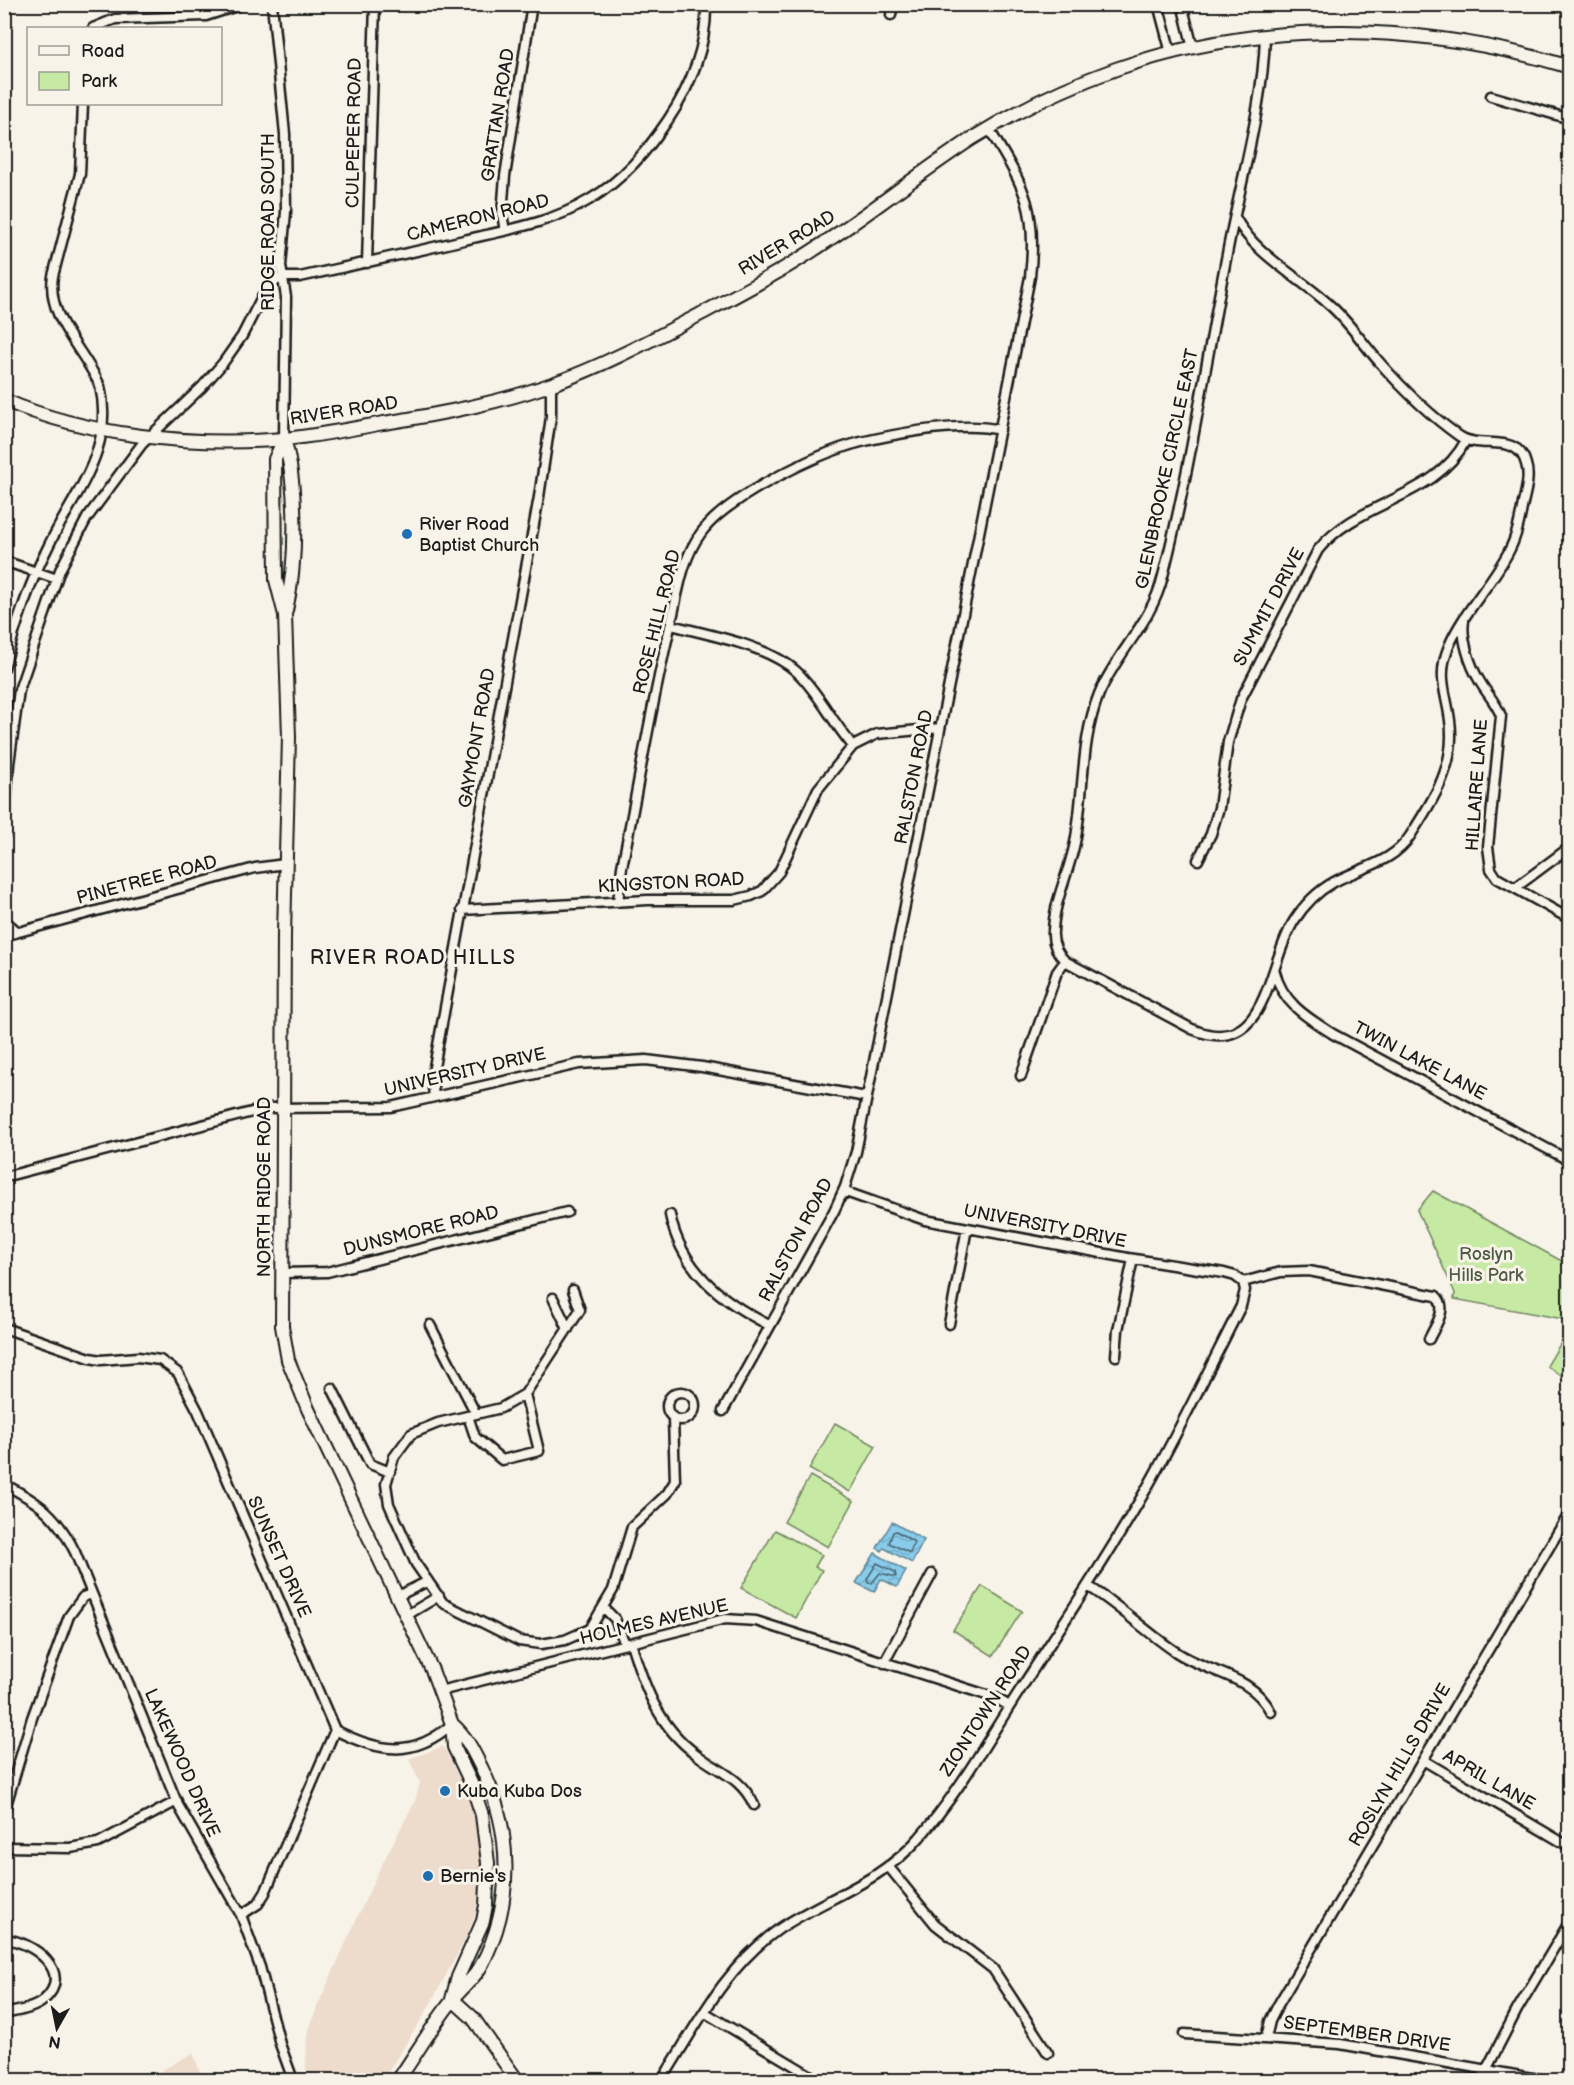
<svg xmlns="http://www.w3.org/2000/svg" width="1574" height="2085" font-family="'Balsamiq Sans',sans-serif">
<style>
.built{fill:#eddbcc}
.green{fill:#c6eaa3;stroke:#718360;stroke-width:1.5}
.water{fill:url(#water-waves);stroke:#5d8598;stroke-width:1.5}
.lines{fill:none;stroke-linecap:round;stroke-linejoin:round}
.shore{stroke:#47626e;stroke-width:1.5}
.street-casing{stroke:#1c1c1c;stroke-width:13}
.secondary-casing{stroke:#1c1c1c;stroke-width:16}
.street{stroke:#f7f3e8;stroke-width:8}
.secondary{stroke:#f7f3e8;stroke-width:12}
.poi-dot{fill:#1f6fb2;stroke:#f7f3e8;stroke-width:2}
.labels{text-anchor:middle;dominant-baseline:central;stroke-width:6;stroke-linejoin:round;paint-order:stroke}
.street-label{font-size:18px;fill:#1c1c1c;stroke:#f7f3e8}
.poi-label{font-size:18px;fill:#1c1c1c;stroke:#f7f3e8;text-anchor:start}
.park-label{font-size:18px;fill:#4f5a44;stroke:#f7f3e8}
.neighbourhood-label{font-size:20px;letter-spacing:1.5px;fill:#1c1c1c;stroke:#f7f3e8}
</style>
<defs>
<pattern id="water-waves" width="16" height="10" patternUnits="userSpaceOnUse" patternTransform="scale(1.5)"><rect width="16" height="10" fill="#88cbea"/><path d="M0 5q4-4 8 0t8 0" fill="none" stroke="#75aec8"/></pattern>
</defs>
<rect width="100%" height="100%" fill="#f7f3e8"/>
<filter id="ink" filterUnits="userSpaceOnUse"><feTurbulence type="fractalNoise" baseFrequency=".0167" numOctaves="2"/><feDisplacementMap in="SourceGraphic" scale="12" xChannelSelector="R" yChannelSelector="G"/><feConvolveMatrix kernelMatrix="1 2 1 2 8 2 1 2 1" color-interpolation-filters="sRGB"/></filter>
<g filter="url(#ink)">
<path class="built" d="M443,1746L470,1799L477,1829L482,1873L476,1912L466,1938L427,2010L383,2080H312L306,2069L307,2036L317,2007L378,1872L415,1801L420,1783L409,1759Z
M193,2053L203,2080H144Z"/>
<path class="green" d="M1433,1191L1569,1265V1320L1454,1299L1455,1293L1417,1210Z
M1569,1329V1381L1547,1366Z
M835,1423L876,1446L850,1492L809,1469Z
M810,1476L854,1501L828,1547L784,1522Z
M775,1530L822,1555L815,1567L822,1570L796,1618L741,1588Z
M982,1586L1022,1611L993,1656L953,1630Z"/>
<path class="water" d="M892,1522L924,1540L912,1563L884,1548L882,1551L877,1548Z
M875,1553L906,1571L897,1587L881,1579L874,1592L856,1583Z"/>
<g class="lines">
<path class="shore" d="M896,1531L914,1542L910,1553L889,1543L893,1532Z
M877,1563L895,1572L896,1577L880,1573L872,1583H868L867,1579Z"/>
<defs>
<path id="street" d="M272,4L285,134L286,212L281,266L286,297L284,439
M1158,4L1171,53
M1182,4L1193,48
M891,15L893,4
M93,28L115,19L206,16L243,4
M1491,96L1570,119
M1235,217C1255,256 1302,278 1333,308C1351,325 1364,345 1381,364C1403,389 1431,416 1459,436C1480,451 1518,431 1526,464C1530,476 1526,491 1523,503C1520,519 1517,536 1509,551C1492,584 1464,611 1449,646C1434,681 1451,700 1451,734C1452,772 1430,805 1410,836C1394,862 1360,868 1334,882C1318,891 1304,905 1294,921C1267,963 1268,1061 1192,1029L1065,961C1057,953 1052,942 1053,931C1054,899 1071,869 1076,837C1084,791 1081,739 1099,694C1117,652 1152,622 1163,576C1190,470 1206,362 1227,254C1240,183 1263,108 1265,36
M505,231L502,214L505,176L532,4
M367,263L375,4
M4,561L57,579
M1464,621C1461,638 1470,665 1479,680C1486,693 1496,702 1501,716L1488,847L1491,869L1497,878L1570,919
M671,625C708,635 768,645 797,672C819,693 833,723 853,746
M4,668C15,627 29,584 48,547C74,493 115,450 100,386C84,349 46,318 53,276L80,174L83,104
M4,835L9,764L19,690L60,570L87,518L142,444L202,387L223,363L242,336L267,287L282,277H300C355,265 409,253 464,240C507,230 551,223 589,200C623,180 647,151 668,120C691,86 707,45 706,4
M1198,860L1211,834L1219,808L1228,742L1241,699L1318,550C1359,499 1435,500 1466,440
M1515,888L1570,847
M618,902L622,867C638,787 651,706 670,627C678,595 681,560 701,533C727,497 818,453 861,442C900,433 961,421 1000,430
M462,910L648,900H734L751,896L762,891L779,872L818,789L853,746L877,734L940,728
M4,920L18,932
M4,936L255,868L285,864
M1275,972C1282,1003 1308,1018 1333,1034L1570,1161
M1021,1076L1057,972L1065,961
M434,1097L432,1078L539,497L551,417V384
M4,1177L267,1108L391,1107L579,1064L646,1060L702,1067L866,1097
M843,1191L925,1220L1128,1258L1224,1273L1235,1276L1243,1282
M670,1215C681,1269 721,1301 769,1325
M282,1273L327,1272L567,1212
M1243,1282L1281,1272L1309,1271L1436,1296C1449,1308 1435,1326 1429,1339
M573,1290L580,1310L525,1394L501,1408L438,1423L411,1434L394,1457L386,1484L389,1504L416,1564L443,1603L519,1641L541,1644L565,1640L590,1629L613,1590L632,1527L667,1494L675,1481L673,1418
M553,1298L568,1329
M949,1324L967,1228
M430,1325L476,1414
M4,1328L90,1358L101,1360L138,1357L160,1360L178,1373L198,1411L335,1730
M1116,1356L1118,1330L1133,1259
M332,1388L370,1464L390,1472
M667 1406a14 14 0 1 1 28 0a14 14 0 1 1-28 0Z
M723,1411L834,1211L845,1187L856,1152L1030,277C1038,207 1024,187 989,129
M468,1416L475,1437L502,1460L539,1451L525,1394
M4,1484C40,1503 57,1515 75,1552L178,1805L241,1915L260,1967L280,2044L293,2080
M1088,1586C1120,1606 1146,1632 1176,1652C1209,1674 1251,1674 1271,1712
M398,1596L428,1581
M603,1607L615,1619L625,1644
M407,1615L439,1596
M631,1643C644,1686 658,1726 696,1754C719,1772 741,1777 754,1805
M884,1663L932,1574
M440,1691L725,1619L756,1621L996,1698L1009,1706
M335,1730C378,1752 413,1759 452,1724
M1423,1760L1570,1847
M4,1812L32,1718L69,1616L83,1597L91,1594
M4,1847L70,1848L98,1843L177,1801
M888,1866L935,1924L993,1969L1048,2053
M241,1915L258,1904L265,1893L335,1730
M4,1939C32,1941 75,1972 44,2000C34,2009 17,2011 4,2014
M704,2012L818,2080
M1184,2034L1340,2044L1544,2080
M1266,2038L1270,2021L1278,2005L1570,1512
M662,2080C696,2026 725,1967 779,1929C825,1898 882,1882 919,1838C959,1793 989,1737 1022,1687C1067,1617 1113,1549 1153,1477C1184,1421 1212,1363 1241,1306L1245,1290L1243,1282
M1481,2080L1517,2010L1570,1921"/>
<path id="secondary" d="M4,400C86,436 195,447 284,439C317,436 351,429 384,423C441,414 500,403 555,383C605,365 651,340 699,315C733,297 768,279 801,258C861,221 914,176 973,138C1018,110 1066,87 1116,69C1264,18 1421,22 1570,67
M284,439L275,459L276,580L285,615L289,737L284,934L282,1326L288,1360L308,1409L432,1670L452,1724L454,1747L472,1785L482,1815L488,1863L486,1905L483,1921L458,1977L452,1999
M284,439C298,486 297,563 286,611
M452,1999L473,2018L517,2080
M398,2080C416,2054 432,2026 452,2001C461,1988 473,1980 481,1966C514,1904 513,1831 482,1769C473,1751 467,1737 452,1724"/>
</defs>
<use href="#street" class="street-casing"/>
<use href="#secondary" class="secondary-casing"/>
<use href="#street" class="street"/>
<use href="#secondary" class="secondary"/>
</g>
</g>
<g class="poi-dot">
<circle cx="407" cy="534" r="6"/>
<circle cx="445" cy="1791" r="6"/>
<circle cx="428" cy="1876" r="6"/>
</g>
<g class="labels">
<g class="street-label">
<text transform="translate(498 115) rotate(-81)">GRATTAN ROAD</text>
<text transform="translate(354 133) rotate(-89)">CULPEPER ROAD</text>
<text transform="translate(478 218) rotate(-14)">CAMERON ROAD</text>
<text transform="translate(268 222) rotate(-90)">RIDGE ROAD SOUTH</text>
<text transform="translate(787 243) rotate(-31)">RIVER ROAD</text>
<text transform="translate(344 411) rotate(-9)">RIVER ROAD</text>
<text transform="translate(1167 469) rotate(-78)">GLENBROOKE CIRCLE EAST</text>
<text transform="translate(1269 607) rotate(-62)">SUMMIT DRIVE</text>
<text transform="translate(657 622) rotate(-76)">ROSE HILL ROAD</text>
<text transform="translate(477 738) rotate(-80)">GAYMONT ROAD</text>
<text transform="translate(914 777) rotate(-79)">RALSTON ROAD</text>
<text transform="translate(1477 785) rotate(-86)">HILLAIRE LANE</text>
<text transform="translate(147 880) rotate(-15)">PINETREE ROAD</text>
<text transform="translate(671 883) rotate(-3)">KINGSTON ROAD</text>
<text transform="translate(1420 1061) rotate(28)">TWIN LAKE LANE</text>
<text transform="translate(465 1072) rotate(-13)">UNIVERSITY DRIVE</text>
<text transform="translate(264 1187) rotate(-90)">NORTH RIDGE ROAD</text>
<text transform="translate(1045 1226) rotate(11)">UNIVERSITY DRIVE</text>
<text transform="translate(421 1231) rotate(-14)">DUNSMORE ROAD</text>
<text transform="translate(796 1240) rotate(-62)">RALSTON ROAD</text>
<text transform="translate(279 1557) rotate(66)">SUNSET DRIVE</text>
<text transform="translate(654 1622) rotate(-13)">HOLMES AVENUE</text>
<text transform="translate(986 1711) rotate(-57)">ZIONTOWN ROAD</text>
<text transform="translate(182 1763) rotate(66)">LAKEWOOD DRIVE</text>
<text transform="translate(1400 1765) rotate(-60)">ROSLYN HILLS DRIVE</text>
<text transform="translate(1489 1780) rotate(30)">APRIL LANE</text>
<text transform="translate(1367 2034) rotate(8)">SEPTEMBER DRIVE</text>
</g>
<g class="poi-label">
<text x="419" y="524">River Road<tspan x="419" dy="21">Baptist Church</tspan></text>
<text x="457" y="1791">Kuba Kuba Dos</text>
<text x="440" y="1876">Bernie's</text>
</g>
<g class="park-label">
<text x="1486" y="1254">Roslyn<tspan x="1486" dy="21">Hills Park</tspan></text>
</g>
<g class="neighbourhood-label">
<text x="413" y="958">RIVER ROAD HILLS</text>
</g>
</g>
<rect width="1574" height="2085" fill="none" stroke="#f7f3e8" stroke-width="24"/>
<rect x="12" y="12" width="1550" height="2061" fill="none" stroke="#1c1c1c" stroke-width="2" filter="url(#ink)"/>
<rect x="27" y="27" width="195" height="78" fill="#f7f3e8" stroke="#9f9d96" stroke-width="1.5"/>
<rect x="39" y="46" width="30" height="9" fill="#f7f3e8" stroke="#9f9d96" stroke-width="1.5"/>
<text x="81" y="57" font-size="18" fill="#1c1c1c">Road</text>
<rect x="39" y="72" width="30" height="18" fill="#c6eaa3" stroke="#9f9d96" stroke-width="1.5"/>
<text x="81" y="87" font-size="18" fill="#1c1c1c">Park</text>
<g transform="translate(57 2028) rotate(189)" stroke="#f7f3e8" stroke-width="4.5" paint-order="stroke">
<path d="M0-4.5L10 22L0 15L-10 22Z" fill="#1c1c1c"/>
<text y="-9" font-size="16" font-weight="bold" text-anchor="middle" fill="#1c1c1c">N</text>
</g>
</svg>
